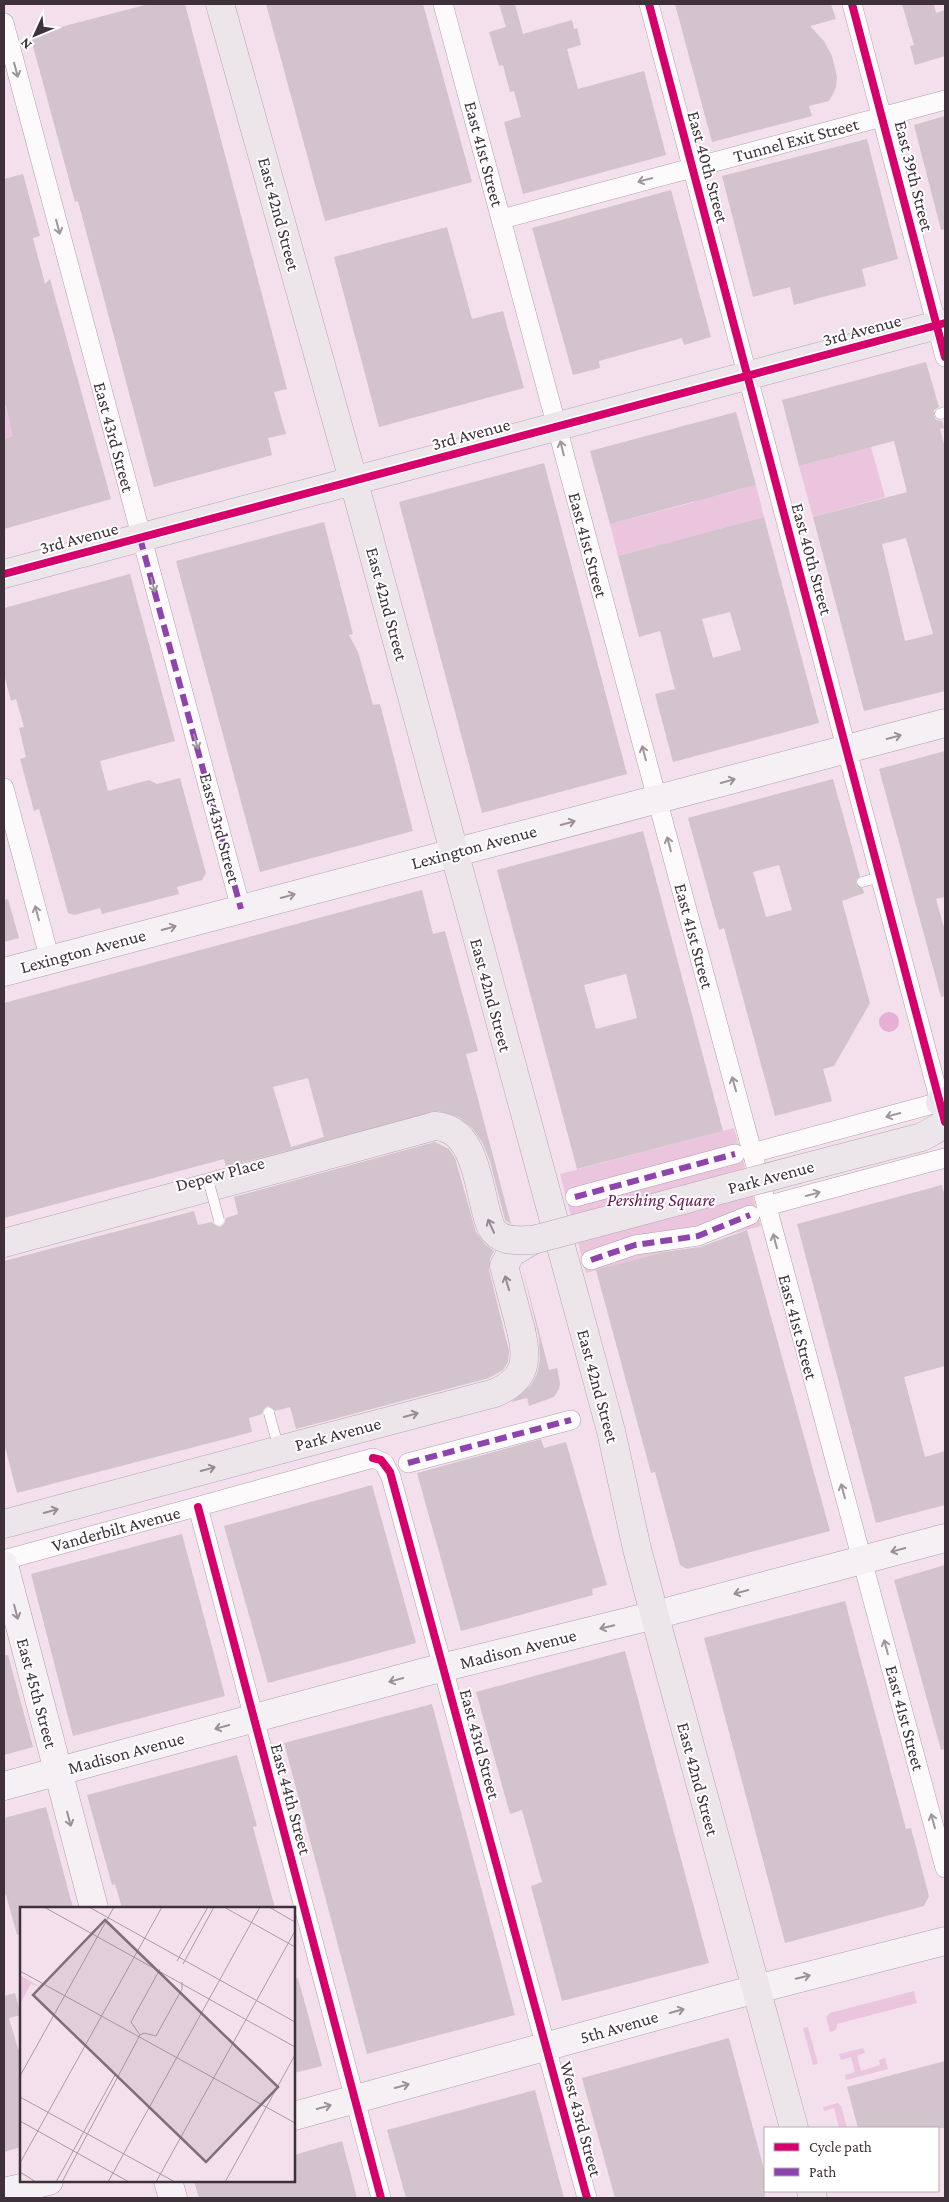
<svg xmlns="http://www.w3.org/2000/svg" width="949" height="2202" font-family="'Crimson Pro',serif">
<style>
.green{fill:#eac5dd}
.water{fill:#e8afd6}
.building{fill:#d2c3cd;fill-rule:evenodd}
.lines{fill:none;stroke-linecap:round;stroke-linejoin:round}
.lane-casing{stroke:#afa1a9;stroke-width:11}
.street-casing{stroke:#afa1a9;stroke-width:20}
.secondary-casing{stroke:#afa1a9;stroke-width:29}
.primary-casing{stroke:#b6a5b1;stroke-width:29}
.lane{stroke:#fdfafc;stroke-width:10}
.street{stroke:#fdfafc;stroke-width:19}
.secondary{stroke:#f5f0f3;stroke-width:28}
.primary{stroke:#ece5e9;stroke-width:28}
.lane-bridge-casing{stroke:#afa1a9;stroke-width:11;stroke-linecap:butt}
.primary-bridge-casing{stroke:#b6a5b1;stroke-width:29;stroke-linecap:butt}
.lane-bridge{stroke:#fdfafc;stroke-width:10}
.primary-bridge{stroke:#ece5e9;stroke-width:28}
.quiet{stroke:#8e44ad;stroke-width:6;stroke-dasharray:12 6;stroke-linecap:butt}
.cycleway-casing{stroke:#fff;stroke-width:11}
.cycleway{stroke:#d6006c;stroke-width:8}
.oneway{stroke:#9e969b}
.oneway2{stroke:#9a9096}
.oneway3{stroke:#968b92}
.labels{text-anchor:middle;dominant-baseline:central;stroke-width:4;stroke-linejoin:round;paint-order:stroke}
.street-label{font-size:18px;fill:#3f313a;stroke:#fff}
.park-label{font-size:18px;font-style:italic;fill:#6c1557;stroke:#fff}
.inset-road{fill:none;stroke:#ab9aa5;stroke-width:1}
.view{fill:#7e6e78;fill-opacity:0.15;stroke:#7e6e78;stroke-width:2.5}
.inset-edge{fill:none;stroke:#3f313a;stroke-width:2.5}
</style>
<rect width="100%" height="100%" fill="#f3e0ec"/>
<path class="green" d="M4,404L14,436L4,439Z
M703,421L710,448L716,496L756,485L764,517L618,556L610,524L695,502L691,487L696,486L680,427Z
M871,447L885,497L813,517L799,466Z
M734,1128L761,1226L586,1273L560,1174Z
M914,1991L917,2003L837,2024L836,2030L830,2032L826,2017L830,2013Z
M808,2027L818,2064L813,2065L803,2028Z
M863,2048L865,2053L857,2056L861,2071L880,2065L879,2060L885,2058L888,2069L846,2080L845,2075L855,2072L851,2057L841,2060L839,2054Z
M838,2103L841,2106L847,2128H839L834,2108L824,2111L823,2107Z"/>
<path class="water" d="M879 1022a10 10 0 1 1 20 0a10 10 0 1 1-20 0Z"/>
<path class="building" d="M149,4H185L287,389L274,392L286,434L268,438L272,455L154,487L78,201L75,202L30,35Z
M266,4H423L472,182L325,221Z
M499,4H515L523,34L572,20L574,29L577,28L581,45L567,49L578,89L644,71L666,155L523,194L504,122L521,117L514,91L510,92L503,65L499,66L489,32L506,27Z
M675,4H831L836,19L810,26L824,41L832,56L837,77L836,87L832,96L829,101L809,106L812,116L712,142Z
M902,4H934L936,13L945,10V56L915,65L910,46L914,45Z
M945,116V229L941,230L914,125Z
M867,139L898,259L862,269L866,286L830,295L794,305L790,287L753,297L722,176Z
M23,174L40,236L33,238L45,284L50,279L111,499L4,529V439L13,436L4,400V179Z
M671,190L711,337L684,345L682,338L599,361L600,368L573,375L532,228Z
M447,227L472,319L503,311L524,388L379,427L334,257Z
M926,362L939,407L934,410V416L936,420L942,421L944,428L940,429L945,448V691L864,711L813,517L907,492L894,441L799,466L782,400ZM906,538L933,634L905,641L882,544Z
M736,412L756,485L610,524L590,451Z
M544,463L627,774L482,813L399,502Z
M764,517L819,723L673,762L655,694L675,689L660,631L639,637L618,556ZM730,612L741,650L713,658L702,619Z
M324,522L353,634L349,635L358,652L373,705L380,704L413,831L260,872L176,561Z
M130,574L175,741L100,761L108,791L149,780L157,784L180,778L206,873L202,880L177,887L179,894L102,914L100,908L74,915L68,913L39,809L34,811L20,759L26,757L19,728L24,727L16,699L11,701L4,674V608Z
M945,751V897L936,899L945,931V996L941,997L879,769Z
M833,779L860,876L856,880V884L863,889L864,893L842,901L870,1003L834,1066L823,1069L832,1101L775,1116L724,928L719,930L688,818ZM779,865L792,910L766,917L753,872Z
M643,831L723,1131L577,1169L497,870ZM626,974L637,1018L596,1029L584,985Z
M422,890L433,934L445,931L478,1051L466,1054L511,1224L505,1220L490,1161L482,1142L473,1129L459,1117L438,1111L226,1167L224,1159L4,1218V1003ZM308,1078L324,1137L291,1147L273,1087Z
M8,899L19,938L4,942V900Z
M435,1142L449,1149L455,1158L476,1232L485,1244L494,1251L490,1259L489,1270L509,1351L508,1362L503,1370L489,1378L296,1429L290,1407L275,1411L268,1406L264,1409L262,1414L249,1418L252,1432L17,1493L4,1443V1261L194,1211L198,1225L212,1222L215,1225L220,1227L224,1224L226,1218L238,1214L234,1197Z
M942,1185L945,1198V1366L904,1377L925,1457L945,1451V1505L876,1523L797,1224Z
M747,1230L830,1531L687,1569L680,1565L655,1472L651,1473L596,1270L664,1252L700,1247Z
M522,1266L549,1370L557,1368L560,1383L559,1389L554,1397L529,1406L527,1398L511,1402L531,1385L537,1374L540,1360L539,1338Z
M541,1439L544,1448L566,1442L607,1585L592,1589L593,1595L461,1631L417,1473Z
M372,1485L416,1643L268,1683L224,1526Z
M182,1534L225,1696L73,1736L31,1574Z
M945,1565V1749L941,1750L894,1580Z
M845,1601L906,1829L911,1828L929,1896L924,1906L785,1943L704,1638Z
M625,1651L709,1963L562,2001L531,1886L542,1882L522,1810L510,1814L476,1692Z
M4,1655H8L33,1747L4,1755Z
M432,1704L515,2015L367,2054L284,1743Z
M237,1755L257,1826L253,1827L275,1908H122L115,1884L112,1885L87,1795Z
M46,1807L73,1908H21V1934L17,1935L6,1895L4,1896V1818Z
M298,1978L322,2066L294,2073V1979Z
M15,1993L21,2015L9,2018L18,2049L21,2048V2147L4,2152V1996Z
M729,2038L765,2173V2198H615L582,2078Z
M945,2061V2128H858L847,2087Z
M535,2090L564,2198H406L387,2130Z
M342,2141L357,2198H199L194,2181H294V2155Z"/>
<g class="lines">
<defs>
<path id="lane" d="M940,414L945,412
M862,882L881,877"/>
<path id="street" d="M443,4L945,1868
M649,4L943,1113
M852,4L945,357
M4,23L241,909
M502,219L945,100
M4,788L50,960
M752,1153L940,1102
M575,1197L735,1154
M766,1206L945,1158
M591,1260L635,1245L698,1236L750,1215
M408,1463L571,1420
M198,1507L381,2198
M4,1560L373,1458L384,1463L391,1477L587,2198"/>
<path id="secondary" d="M4,972L945,723
M4,1565L94,1908
M4,1786L425,1672L655,1615L945,1538
M294,2116L726,1997L945,1941
M168,2181L173,2198
M4,2192L49,2181"/>
<path id="primary" d="M220,4L361,508L611,1431L637,1549L661,1639L794,2128
M4,574L945,323
M940,1102L945,1101
M799,1169L922,1137L945,1124
M4,1243L435,1126
M521,1330L504,1266L511,1253L533,1240
M4,1524L279,1450
M811,2191L813,2198"/>
</defs>
<use href="#lane" class="lane-casing"/>
<use href="#street" class="street-casing"/>
<use href="#secondary" class="secondary-casing"/>
<use href="#primary" class="primary-casing"/>
<use href="#lane" class="lane"/>
<use href="#street" class="street"/>
<use href="#secondary" class="secondary"/>
<use href="#primary" class="primary"/>
<defs>
<path id="lane-bridge" d="M210,1187L219,1220
M269,1413L279,1449"/>
<path id="primary-bridge" d="M435,1126C479,1128 478,1196 491,1227C500,1243 517,1240 533,1240L799,1169
M279,1450L495,1393C527,1379 528,1360 521,1330"/>
</defs>
<use href="#lane-bridge" class="lane-bridge-casing"/>
<use href="#primary-bridge" class="primary-bridge-casing"/>
<use href="#lane-bridge" class="lane-bridge"/>
<use href="#primary-bridge" class="primary-bridge"/>
<path class="quiet" d="M140,538L241,909
M575,1197L735,1154
M591,1260L635,1245L698,1236L750,1215
M408,1463L571,1420"/>
<defs>
<path id="cycleway" d="M649,4L945,1122
M852,4L945,357
M4,574L945,323
M373,1458L381,1460L390,1472L587,2198
M198,1507L381,2198"/>
</defs>
<use href="#cycleway" class="cycleway-casing"/>
<use href="#cycleway" class="cycleway"/>
</g>
<defs><path id="oneway-shaft" d="M-6 0H5M1.5-3L5.5 0L1.5 3" fill="none" stroke-width="1.6" stroke-linecap="round" stroke-linejoin="round" transform="scale(1.25)"/></defs>
<g class="oneway">
<use href="#oneway-shaft" transform="translate(16 70) rotate(75)"/>
<use href="#oneway-shaft" transform="translate(645 180) rotate(165)"/>
<use href="#oneway-shaft" transform="translate(58 227) rotate(75)"/>
<use href="#oneway-shaft" transform="translate(562 448) rotate(-104)"/>
<use href="#oneway-shaft" transform="translate(153 585) rotate(75)"/>
<use href="#oneway-shaft" transform="translate(196 742) rotate(75)"/>
<use href="#oneway-shaft" transform="translate(644 753) rotate(-105)"/>
<use href="#oneway-shaft" transform="translate(669 844) rotate(-105)"/>
<use href="#oneway-shaft" transform="translate(37 913) rotate(-105)"/>
<use href="#oneway-shaft" transform="translate(734 1084) rotate(-106)"/>
<use href="#oneway-shaft" transform="translate(893 1115) rotate(165)"/>
<use href="#oneway-shaft" transform="translate(813 1194) rotate(-15)"/>
<use href="#oneway-shaft" transform="translate(775 1241) rotate(-105)"/>
<use href="#oneway-shaft" transform="translate(843 1491) rotate(-105)"/>
<use href="#oneway-shaft" transform="translate(886 1647) rotate(-105)"/>
<use href="#oneway-shaft" transform="translate(933 1821) rotate(-105)"/>
</g>
<g class="oneway2">
<use href="#oneway-shaft" transform="translate(894 737) rotate(-15)"/>
<use href="#oneway-shaft" transform="translate(728 781) rotate(-15)"/>
<use href="#oneway-shaft" transform="translate(568 823) rotate(-15)"/>
<use href="#oneway-shaft" transform="translate(288 896) rotate(-15)"/>
<use href="#oneway-shaft" transform="translate(169 928) rotate(-15)"/>
<use href="#oneway-shaft" transform="translate(898 1550) rotate(165)"/>
<use href="#oneway-shaft" transform="translate(741 1592) rotate(165)"/>
<use href="#oneway-shaft" transform="translate(16 1612) rotate(75)"/>
<use href="#oneway-shaft" transform="translate(607 1627) rotate(166)"/>
<use href="#oneway-shaft" transform="translate(396 1680) rotate(165)"/>
<use href="#oneway-shaft" transform="translate(222 1727) rotate(165)"/>
<use href="#oneway-shaft" transform="translate(69 1819) rotate(75)"/>
<use href="#oneway-shaft" transform="translate(803 1977) rotate(-14)"/>
<use href="#oneway-shaft" transform="translate(677 2011) rotate(-16)"/>
<use href="#oneway-shaft" transform="translate(402 2086) rotate(-15)"/>
<use href="#oneway-shaft" transform="translate(324 2107) rotate(-15)"/>
</g>
<g class="oneway3">
<use href="#oneway-shaft" transform="translate(491 1226) rotate(-114)"/>
<use href="#oneway-shaft" transform="translate(507 1283) rotate(-106)"/>
<use href="#oneway-shaft" transform="translate(411 1415) rotate(-15)"/>
<use href="#oneway-shaft" transform="translate(208 1469) rotate(-15)"/>
<use href="#oneway-shaft" transform="translate(51 1511) rotate(-15)"/>
</g>
<g class="labels">
<g class="street-label">
<text transform="translate(796 140) rotate(-15)">Tunnel Exit Street</text>
<text transform="translate(484 154) rotate(75)">East 41st Street</text>
<text transform="translate(708 167) rotate(75)">East 40th Street</text>
<text transform="translate(914 176) rotate(76)">East 39th Street</text>
<text transform="translate(279 214) rotate(75)">East 42nd Street</text>
<text transform="translate(862 330) rotate(-15)">3rd Avenue</text>
<text transform="translate(471 434) rotate(-15)">3rd Avenue</text>
<text transform="translate(114 437) rotate(75)">East 43rd Street</text>
<text transform="translate(79 538) rotate(-15)">3rd Avenue</text>
<text transform="translate(588 545) rotate(75)">East 41st Street</text>
<text transform="translate(812 559) rotate(75)">East 40th Street</text>
<text transform="translate(387 604) rotate(75)">East 42nd Street</text>
<text transform="translate(220 828) rotate(75)">East 43rd Street</text>
<text transform="translate(474 847) rotate(-15)">Lexington Avenue</text>
<text transform="translate(694 936) rotate(75)">East 41st Street</text>
<text transform="translate(83 951) rotate(-15)">Lexington Avenue</text>
<text transform="translate(491 995) rotate(75)">East 42nd Street</text>
<text transform="translate(220 1174) rotate(-15)">Depew Place</text>
<text transform="translate(771 1177) rotate(-15)">Park Avenue</text>
<text transform="translate(798 1327) rotate(75)">East 41st Street</text>
<text transform="translate(598 1386) rotate(75)">East 42nd Street</text>
<text transform="translate(338 1434) rotate(-15)">Park Avenue</text>
<text transform="translate(116 1529) rotate(-15)">Vanderbilt Avenue</text>
<text transform="translate(518 1649) rotate(-14)">Madison Avenue</text>
<text transform="translate(37 1693) rotate(75)">East 45th Street</text>
<text transform="translate(905 1718) rotate(75)">East 41st Street</text>
<text transform="translate(480 1744) rotate(75)">East 43rd Street</text>
<text transform="translate(126 1753) rotate(-15)">Madison Avenue</text>
<text transform="translate(698 1779) rotate(75)">East 42nd Street</text>
<text transform="translate(291 1799) rotate(75)">East 44th Street</text>
<text transform="translate(619 2027) rotate(-16)">5th Avenue</text>
<text transform="translate(581 2119) rotate(75)">West 43rd Street</text>
</g>
<g class="park-label">
<text x="661" y="1200">Pershing Square</text>
</g>
</g>
<g transform="translate(20 1907)">
<rect width="275" height="275" fill="#f3e0ec"/>
<path d="M0,68L20,80L11,77L0,97Z" fill="#eac5dd"/>
<path class="inset-road" d="M24,0L275,140M69,0L275,115M204,0L275,40M249,0L275,15M157,54L188,0M163,57L194,0M0,64L275,216M120,128L111,115L140,62M0,169L94,0M0,190L155,275M0,214L109,275M0,256L142,0M0,265L16,275M36,275L95,168M42,275L120,128L124,126L136,129L162,82V75M88,275L240,0M136,275L275,24M205,275L275,148"/>
<path class="view" d="M85,13L258,180L186,255L13,88Z"/>
<rect width="275" height="275" class="inset-edge"/>
</g>
<rect width="949" height="2202" fill="none" stroke="#3f313a" stroke-width="10"/>
<rect x="764" y="2127" width="175" height="65" fill="#ffffff" stroke="#b2adb0"/>
<rect x="774" y="2143" width="25" height="8" fill="#d6006c" stroke="#b2adb0"/>
<text x="809" y="2152" font-size="15" fill="#3f313a">Cycle path</text>
<rect x="774" y="2168" width="25" height="8" fill="#8e44ad" stroke="#b2adb0"/>
<text x="809" y="2177" font-size="15" fill="#3f313a">Path</text>
<g transform="translate(35 35) rotate(226)" stroke="#ffffff" stroke-width="4" paint-order="stroke">
<path d="M0-4L9 19L0 12L-9 19Z" fill="#3f313a"/>
<text y="-8" font-size="14" font-weight="bold" text-anchor="middle" fill="#3f313a">N</text>
</g>
</svg>
